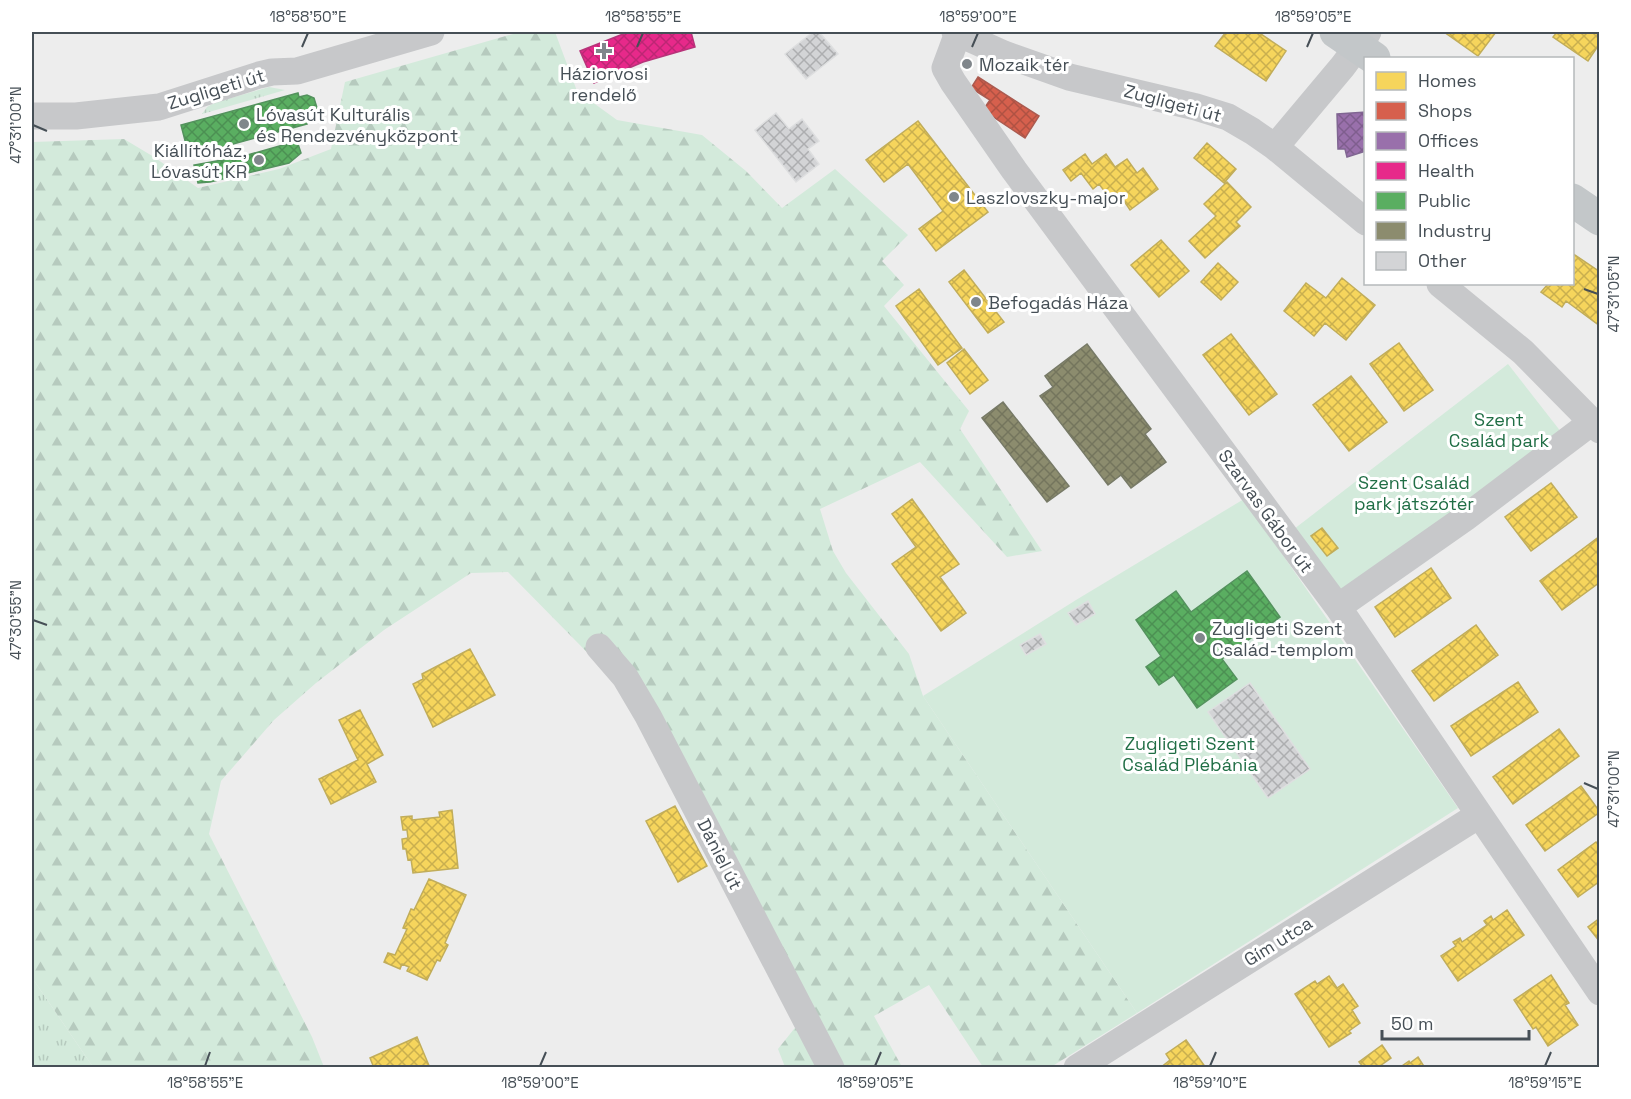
<svg xmlns="http://www.w3.org/2000/svg" width="1631" height="1099" font-family="'Space Grotesk',sans-serif">
<style>
.grass{fill:url(#grass-tufts)}
.forest{fill:url(#forest-firs)}
.green{fill:#d3eadb}
.homes{fill:url(#homes-cross-hatch);stroke:#c1ad5a;stroke-width:1.5}
.shops{fill:url(#shops-cross-hatch);stroke:#ab5b50;stroke-width:1.5}
.offices{fill:url(#offices-cross-hatch);stroke:#806692;stroke-width:1.5}
.health{fill:url(#health-cross-hatch);stroke:#b7347a;stroke-width:1.5}
.public{fill:url(#public-cross-hatch);stroke:#54925e;stroke-width:1.5}
.industry{fill:url(#industry-cross-hatch);stroke:#777a67;stroke-width:1.5}
.building{fill:url(#building-cross-hatch);stroke:#dedfe0;stroke-width:1.5}
.lines{fill:none;stroke-linecap:round;stroke-linejoin:round}
.minor{stroke:#c7c8ca;stroke-width:27}
.major{stroke:#c3c7c9;stroke-width:33}
.ticks{fill:none;stroke:#464f56;stroke-width:2}
.poi-dot{fill:#80868b;stroke:#fff;stroke-width:2}
.labels{text-anchor:middle;dominant-baseline:central;stroke-width:6;stroke-linejoin:round;paint-order:stroke}
.poi-label{font-size:18px;fill:#464f56;stroke:#fff;text-anchor:start}
.street-label{font-size:18px;fill:#464f56;stroke:#fff}
.park-label{font-size:18px;fill:#206e45;stroke:#fff}
.neatline{fill:none;stroke:#464f56;stroke-width:2}
.ticks-label{font-size:15px;text-anchor:middle;fill:#464f56}
</style>
<defs>
<pattern id="grass-tufts" width="24" height="20" patternUnits="userSpaceOnUse" patternTransform="scale(1.5)"><rect width="24" height="20" fill="#d3eadb"/><path d="M3 7l-1-3M5 7V3M7 7l1-3M15 17l-1-3M17 17v-4M19 17l1-3" fill="none" stroke="#b6cabe"/></pattern>
<pattern id="forest-firs" width="22" height="20" patternUnits="userSpaceOnUse" patternTransform="scale(1.5)"><rect width="22" height="20" fill="#d3eadb"/><path d="M5 1l3.5 6h-7zM16 11l3.5 6h-7z" fill="#b6cabe"/></pattern>
<pattern id="homes-cross-hatch" width="8" height="8" patternUnits="userSpaceOnUse" patternTransform="scale(1.5)"><rect width="8" height="8" fill="#f6d55c"/><path d="M0 0l8 8M0 8l8-8" fill="none" stroke="#c9af4f"/></pattern>
<pattern id="shops-cross-hatch" width="8" height="8" patternUnits="userSpaceOnUse" patternTransform="scale(1.5)"><rect width="8" height="8" fill="#d6604d"/><path d="M0 0l8 8M0 8l8-8" fill="none" stroke="#af5243"/></pattern>
<pattern id="offices-cross-hatch" width="8" height="8" patternUnits="userSpaceOnUse" patternTransform="scale(1.5)"><rect width="8" height="8" fill="#9970ab"/><path d="M0 0l8 8M0 8l8-8" fill="none" stroke="#7f5e8e"/></pattern>
<pattern id="health-cross-hatch" width="8" height="8" patternUnits="userSpaceOnUse" patternTransform="scale(1.5)"><rect width="8" height="8" fill="#e7298a"/><path d="M0 0l8 8M0 8l8-8" fill="none" stroke="#bd2674"/></pattern>
<pattern id="public-cross-hatch" width="8" height="8" patternUnits="userSpaceOnUse" patternTransform="scale(1.5)"><rect width="8" height="8" fill="#5aae61"/><path d="M0 0l8 8M0 8l8-8" fill="none" stroke="#4c9053"/></pattern>
<pattern id="industry-cross-hatch" width="8" height="8" patternUnits="userSpaceOnUse" patternTransform="scale(1.5)"><rect width="8" height="8" fill="#8c8c6e"/><path d="M0 0l8 8M0 8l8-8" fill="none" stroke="#74755d"/></pattern>
<pattern id="building-cross-hatch" width="8" height="8" patternUnits="userSpaceOnUse" patternTransform="scale(1.5)"><rect width="8" height="8" fill="#d3d4d6"/><path d="M0 0l8 8M0 8l8-8" fill="none" stroke="#adaeb0"/></pattern>
</defs>
<rect width="100%" height="100%" fill="#ededed"/>
<path class="grass" d="M269,87L285,90L202,114L207,107L214,103Z
M32,981L35,982L93,1067H32Z"/>
<path class="forest" d="M520,32H555L577,91L617,120L702,135L746,171L782,208L835,169L908,235L882,261L904,285L884,306L969,411L960,429L1042,551L1007,557L920,462L820,509L833,551L846,573L909,654L923,696L1137,1013L1051,1067H983L929,985L874,1016L902,1067H785L778,1049L810,1009L639,705L508,572L471,573L384,630L316,683L274,720L221,781L209,834L312,1037L324,1067H93L35,982L32,981V142L124,139L154,157L198,188L279,169L331,149L345,82Z"/>
<path class="green" d="M1508,364L1565,437L1338,607L1285,536Z
M1244,499L1458,808L1137,1013L923,696L1076,600Z"/>
<path class="homes" d="M1226,32H1258L1286,51L1266,81L1215,46Z
M1444,32H1496L1478,56Z
M1557,32H1600V43L1588,61L1553,37Z
M918,121L988,212L936,251L919,229L943,211L908,164L884,182L866,160Z
M1207,143L1236,169L1224,183L1194,158Z
M1085,154L1092,164L1106,154L1115,167L1127,159L1137,173L1143,168L1158,189L1130,210L1120,195L1112,201L1099,184L1093,189L1081,173L1071,181L1063,170Z
M1227,182L1251,207L1236,222L1240,226L1205,258L1189,241L1216,216L1204,204Z
M1161,240L1189,271L1159,297L1131,265Z
M1572,253L1600,272V326L1566,301L1562,307L1541,292L1548,284H1572Z
M1218,263L1238,282L1221,300L1201,282Z
M964,270L1004,322L988,333L949,282Z
M1342,278L1375,305L1346,340L1325,323L1314,336L1284,311L1306,283L1326,298Z
M919,289L962,348L938,365L896,306Z
M1231,334L1277,394L1249,415L1203,355Z
M1399,343L1433,390L1404,411L1370,364Z
M964,349L988,380L970,394L947,363Z
M1351,376L1387,422L1349,451L1313,405Z
M1551,483L1577,517L1531,551L1505,517Z
M912,499L959,564L940,577L966,613L941,631L892,564L916,547L892,514Z
M1322,528L1338,548L1327,556L1311,536Z
M1600,536V582L1562,610L1540,581Z
M1431,568L1451,598L1395,637L1375,607Z
M1476,625L1498,655L1434,701L1412,671Z
M470,649L495,695L433,727L413,684L423,679L422,674Z
M1518,682L1538,712L1471,756L1451,726Z
M360,710L383,755L367,764L376,782L331,804L319,779L358,760L339,720Z
M1559,729L1579,756L1513,804L1493,777Z
M1581,786L1600,812L1545,851L1526,825Z
M675,806L707,866L678,882L646,821Z
M452,810L458,868L413,873L411,859L408,860L406,849H403L402,839L408,838L407,830H403L401,817L412,816V820L440,817L439,812Z
M1596,842L1600,847V881L1578,897L1558,870Z
M429,879L466,895L445,943L448,945L440,961L437,960L427,980L407,971L409,967L402,964L400,969L384,962L388,953L395,955L407,929L403,928L411,909L414,910Z
M1507,910L1524,935L1458,981L1441,956L1456,946L1453,942L1460,938L1462,942L1487,925L1484,921L1491,916L1493,920Z
M1600,918V942L1588,927Z
M1551,975L1569,1003L1565,1005L1578,1025L1548,1046L1536,1027L1533,1029L1514,1000Z
M1329,976L1337,988L1343,984L1358,1006L1352,1010L1360,1023L1349,1031L1351,1033L1329,1047L1295,994L1315,981L1317,984Z
M417,1037L430,1068H374L370,1058Z
M1186,1040L1206,1068H1160L1170,1060L1166,1054Z
M1382,1045L1391,1058L1377,1068H1364L1359,1062Z
M1418,1057L1425,1068H1399L1409,1061L1410,1063Z"/>
<path class="shops" d="M978,77L1039,116L1025,138L983,110L990,100L971,88Z"/>
<path class="offices" d="M1366,112V151L1347,157L1345,149H1338L1337,114Z"/>
<path class="health" d="M628,32H691L695,47L643,62L594,83L580,51Z"/>
<path class="public" d="M298,93L299,97L307,95L314,98L318,111L313,117L305,120L307,124L189,156L181,125Z
M297,141L301,153L289,163L210,182L198,183L194,165L244,156Z
M1247,571L1280,617L1222,659L1237,679L1197,708L1174,675L1159,685L1146,667L1161,656L1136,620L1176,591L1191,612Z"/>
<path class="industry" d="M1087,344L1151,429L1145,434L1166,462L1131,488L1121,475L1108,485L1040,396L1053,387L1045,376Z
M1003,402L1069,486L1047,502L982,418Z"/>
<path class="building" d="M813,32H819L838,54L806,79L785,54Z
M776,113L789,129L802,119L819,141L808,149L819,164L796,182L755,130Z
M1088,601L1095,614L1076,625L1068,613Z
M1040,634L1046,644L1026,655L1020,645Z
M1250,683L1310,769L1268,798L1208,712Z"/>
<g class="lines">
<path class="minor" d="M955,32L1004,54L1069,77L1196,107L1228,117L1252,131L1275,147L1366,222
M958,33L945,68L953,82L1014,170L1338,607L1600,992
M32,116H76L159,107L259,75L272,72L297,71L431,32
M1275,147L1343,66L1368,32
M1440,284L1523,352L1600,430
M1338,607L1465,518L1592,422
M599,647L625,677L648,716L831,1068
M1077,1068L1479,815"/>
<path class="major" d="M1336,32L1374,58
M1572,200L1600,219"/>
</g>
<path class="ticks" d="M302,47L308,33M637,47L643,33M972,47L978,33M1307,47L1313,33M33,125L47,131M1584,289L1598,294M33,620L47,625M1584,783L1598,789M205,1066L210,1052M540,1066L546,1052M875,1066L881,1052M1210,1066L1216,1052M1545,1066L1551,1052"/>
<g class="poi-dot">
<path d="M601 42h6v6h6v6h-6v6h-6v-6h-6v-6h6z"/>
<circle cx="967" cy="64" r="6"/>
<circle cx="244" cy="124" r="6"/>
<circle cx="259" cy="160" r="6"/>
<circle cx="954" cy="197" r="6"/>
<circle cx="976" cy="302" r="6"/>
<circle cx="1200" cy="638" r="6"/>
</g>
<g class="labels">
<g class="poi-label">
<text x="979" y="64">Mozaik tér</text>
<text x="604" y="73" text-anchor="middle">Háziorvosi<tspan x="604" dy="21">rendelő</tspan></text>
<text x="256" y="114">Lóvasút Kulturális<tspan x="256" dy="21">és Rendezvényközpont</tspan></text>
<text x="247" y="150" text-anchor="end">Kiállítóház,<tspan x="247" dy="21">Lóvasút KR</tspan></text>
<text x="966" y="197">Laszlovszky-major</text>
<text x="988" y="302">Befogadás Háza</text>
<text x="1212" y="628">Zugligeti Szent<tspan x="1212" dy="21">Család-templom</tspan></text>
</g>
<g class="street-label">
<text transform="translate(216 89) rotate(-17)">Zugligeti út</text>
<text transform="translate(1173 103) rotate(15)">Zugligeti út</text>
<text transform="translate(1266 511) rotate(54)">Szarvas Gábor út</text>
<text transform="translate(720 854) rotate(63)">Dániel út</text>
<text transform="translate(1278 941) rotate(-32)">Gím utca</text>
</g>
<g class="park-label">
<text x="1499" y="419">Szent<tspan x="1499" dy="21">Család park</tspan></text>
<text x="1414" y="482">Szent Család<tspan x="1414" dy="21">park játszótér</tspan></text>
<text x="1190" y="743">Zugligeti Szent<tspan x="1190" dy="21">Család Plébánia</tspan></text>
</g>
</g>
<rect width="1631" height="1099" fill="none" stroke="#ffffff" stroke-width="66"/>
<rect x="1364" y="57" width="210" height="228" fill="#ffffff" stroke="#b5b9bb" stroke-width="1.5"/>
<rect x="1376" y="72" width="30" height="18" fill="#f6d55c" stroke="#b5b9bb" stroke-width="1.5"/>
<text x="1418" y="87" font-size="18" fill="#464f56">Homes</text>
<rect x="1376" y="102" width="30" height="18" fill="#d6604d" stroke="#b5b9bb" stroke-width="1.5"/>
<text x="1418" y="117" font-size="18" fill="#464f56">Shops</text>
<rect x="1376" y="132" width="30" height="18" fill="#9970ab" stroke="#b5b9bb" stroke-width="1.5"/>
<text x="1418" y="147" font-size="18" fill="#464f56">Offices</text>
<rect x="1376" y="162" width="30" height="18" fill="#e7298a" stroke="#b5b9bb" stroke-width="1.5"/>
<text x="1418" y="177" font-size="18" fill="#464f56">Health</text>
<rect x="1376" y="192" width="30" height="18" fill="#5aae61" stroke="#b5b9bb" stroke-width="1.5"/>
<text x="1418" y="207" font-size="18" fill="#464f56">Public</text>
<rect x="1376" y="222" width="30" height="18" fill="#8c8c6e" stroke="#b5b9bb" stroke-width="1.5"/>
<text x="1418" y="237" font-size="18" fill="#464f56">Industry</text>
<rect x="1376" y="252" width="30" height="18" fill="#d3d4d6" stroke="#b5b9bb" stroke-width="1.5"/>
<text x="1418" y="267" font-size="18" fill="#464f56">Other</text>
<path d="M1382 1030v9h147v-9" fill="none" stroke="#464f56" stroke-width="3"/>
<text x="1391" y="1030" font-size="18" fill="#464f56" stroke="#ffffff" stroke-width="4.5" paint-order="stroke">50 m</text>
<rect x="33" y="33" width="1565" height="1033" class="neatline"/>
<g class="ticks-label">
<text x="308" y="22">18°58'50"E</text>
<text x="643" y="22">18°58'55"E</text>
<text x="978" y="22">18°59'00"E</text>
<text x="1313" y="22">18°59'05"E</text>
<text transform="translate(16 125) rotate(-90)" y="5">47°31'00"N</text>
<text transform="translate(1614 294) rotate(-90)" y="5">47°31'05"N</text>
<text transform="translate(16 620) rotate(-90)" y="5">47°30'55"N</text>
<text transform="translate(1614 789) rotate(-90)" y="5">47°31'00"N</text>
<text x="205" y="1088">18°58'55"E</text>
<text x="540" y="1088">18°59'00"E</text>
<text x="875" y="1088">18°59'05"E</text>
<text x="1210" y="1088">18°59'10"E</text>
<text x="1545" y="1088">18°59'15"E</text>
</g>
</svg>
